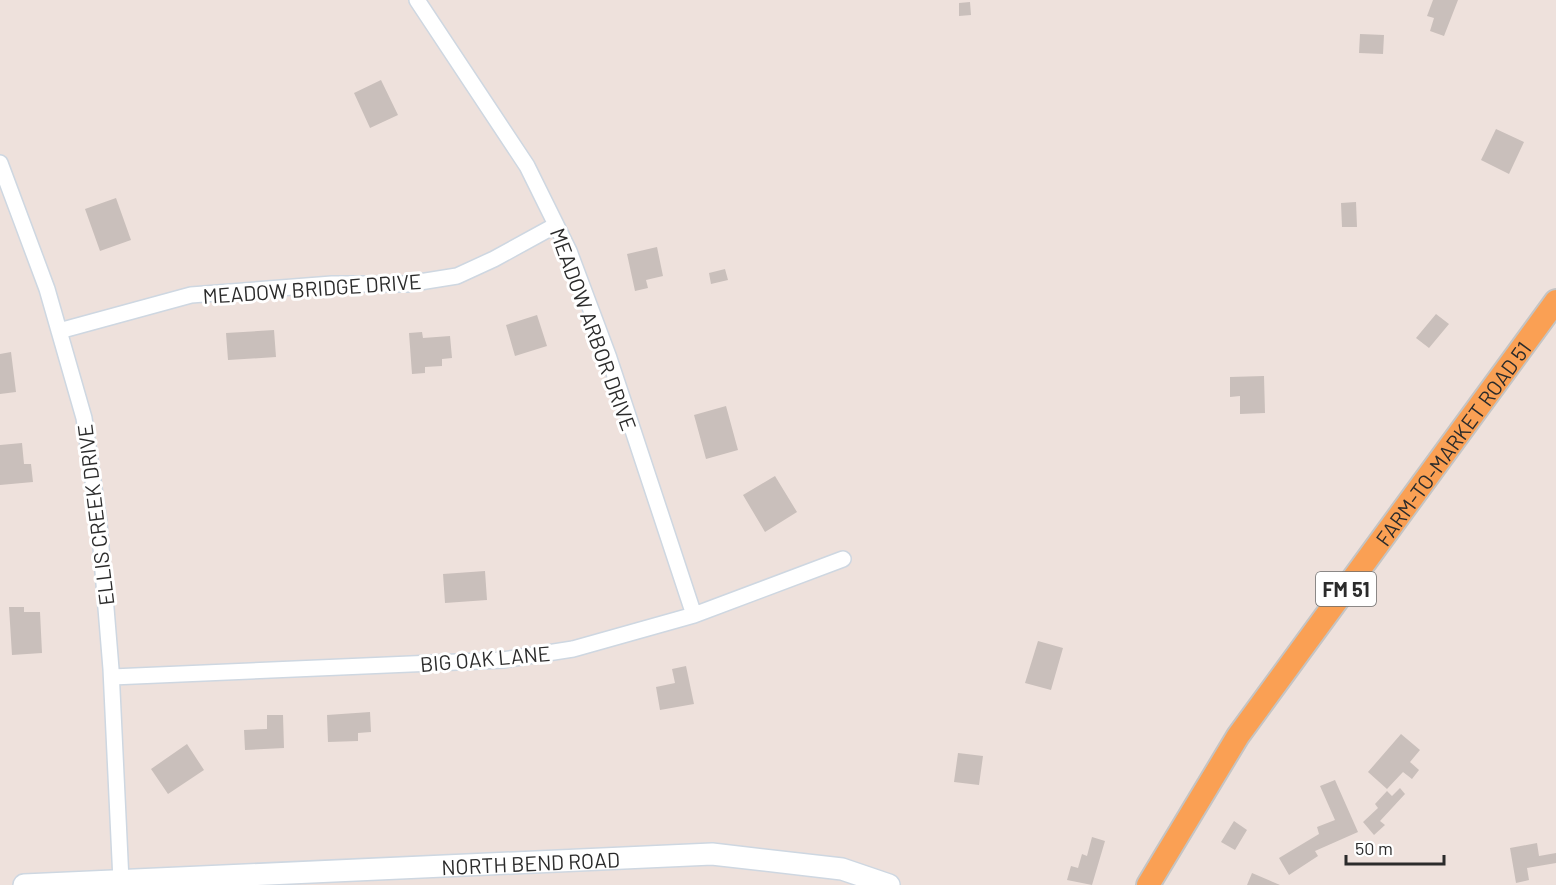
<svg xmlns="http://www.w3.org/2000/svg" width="1556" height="885" font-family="Barlow,sans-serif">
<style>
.building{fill:#c9bfbb}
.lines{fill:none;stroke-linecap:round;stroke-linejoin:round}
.street-casing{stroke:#ced7e1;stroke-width:18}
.secondary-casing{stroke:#ced7e1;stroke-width:24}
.primary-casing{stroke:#c4c4c4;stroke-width:26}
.street{stroke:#fff;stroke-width:15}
.secondary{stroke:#fff;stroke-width:21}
.primary{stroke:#faa054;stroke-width:22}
.labels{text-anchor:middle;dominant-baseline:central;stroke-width:6;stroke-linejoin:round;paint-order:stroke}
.shield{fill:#fff;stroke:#6b6b6b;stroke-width:1.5}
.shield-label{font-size:20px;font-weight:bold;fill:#2b2b2b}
.street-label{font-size:21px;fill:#2b2b2b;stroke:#fff}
</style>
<rect width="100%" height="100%" fill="#eee1dc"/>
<path class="building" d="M1433,0H1458L1444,36L1430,31L1434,18L1427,16Z
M970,2L971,15L959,16V3Z
M1360,34L1384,35L1383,54L1359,53Z
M381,80L398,115L370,128L354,93Z
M1496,129L1524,142L1509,174L1481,160Z
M116,198L131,240L100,251L85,209Z
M1356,202L1357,227H1342L1341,203Z
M657,247L663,276L646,280L648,288L635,291L627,254Z
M725,269L728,280L711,284L709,273Z
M1436,314L1449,324L1429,348L1416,338Z
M537,315L547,346L515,356L506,325Z
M274,330L276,357L228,360L226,333Z
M422,332L423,338L450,336L452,358L442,359V366L425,367V373L412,374L409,333Z
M11,352L16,392L0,394V354Z
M1264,376L1265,413L1240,414V396L1230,397V377Z
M726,406L738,450L706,459L694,415Z
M22,443L24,464H31L33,482L0,485V445Z
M775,476L797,512L765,532L743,495Z
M485,571L487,600L445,603L443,574Z
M9,607H24V612H40L42,653L12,655Z
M1038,641L1063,648L1051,690L1025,683Z
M686,666L694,704L660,710L656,687L675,683L672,669Z
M370,712L371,732L358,733V741L328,742L327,715Z
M267,715H283L284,748L245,750L244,730L267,729Z
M1401,734L1420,750L1410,762L1419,770L1412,779L1403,772L1387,789L1368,772Z
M187,744L204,770L168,794L151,769Z
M958,753L983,756L979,785L954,782Z
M1335,780L1358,832L1315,851L1318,856L1289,875L1279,858L1319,834L1317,827L1335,820L1320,786Z
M1400,788L1405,794L1380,821L1385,825L1374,835L1363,822L1378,808L1375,804L1387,791L1392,796Z
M1234,821L1247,830L1235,850L1221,842Z
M1092,837L1105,841L1092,885L1067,880L1071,866L1078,868L1082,854L1087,856Z
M1537,843L1539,856L1556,853V863L1527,868L1529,880L1516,883L1510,848Z
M1252,873L1280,885H1247Z"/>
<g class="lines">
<defs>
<path id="street" d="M417,0L527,166L569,251L609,358L694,615
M0,163L47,289L84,418L99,523L111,669L121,881
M59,331L191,295L332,284H407L457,276L494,259L556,225
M112,677L503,660L573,649L694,615L843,559"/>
<g id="secondary">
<path id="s1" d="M24,885L712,854L842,869L889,885"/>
</g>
<g id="primary">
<path id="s2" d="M1148,885L1238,736L1556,301"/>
</g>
</defs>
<use href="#street" class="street-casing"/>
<use href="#secondary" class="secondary-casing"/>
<use href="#primary" class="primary-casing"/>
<use href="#street" class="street"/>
<use href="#secondary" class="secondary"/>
<use href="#primary" class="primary"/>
</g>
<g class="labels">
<rect class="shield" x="1316" y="572" width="60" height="34" rx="4.5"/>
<g class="shield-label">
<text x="1346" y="589">FM 51</text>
</g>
<g class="street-label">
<text transform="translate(312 288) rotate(-4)">MEADOW BRIDGE DRIVE</text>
<text transform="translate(594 329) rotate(70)">MEADOW ARBOR DRIVE</text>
<text stroke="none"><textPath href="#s2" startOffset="537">FARM-TO-MARKET ROAD 51</textPath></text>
<text transform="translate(95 515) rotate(-97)">ELLIS CREEK DRIVE</text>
<text transform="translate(485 658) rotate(-5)">BIG OAK LANE</text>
<text stroke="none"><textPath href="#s1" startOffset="507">NORTH BEND ROAD</textPath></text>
</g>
</g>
<path d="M1346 855v9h98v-9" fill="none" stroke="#2b2b2b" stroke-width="3"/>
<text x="1355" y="855" font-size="18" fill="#2b2b2b" stroke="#ffffff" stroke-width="4.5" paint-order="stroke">50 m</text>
</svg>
